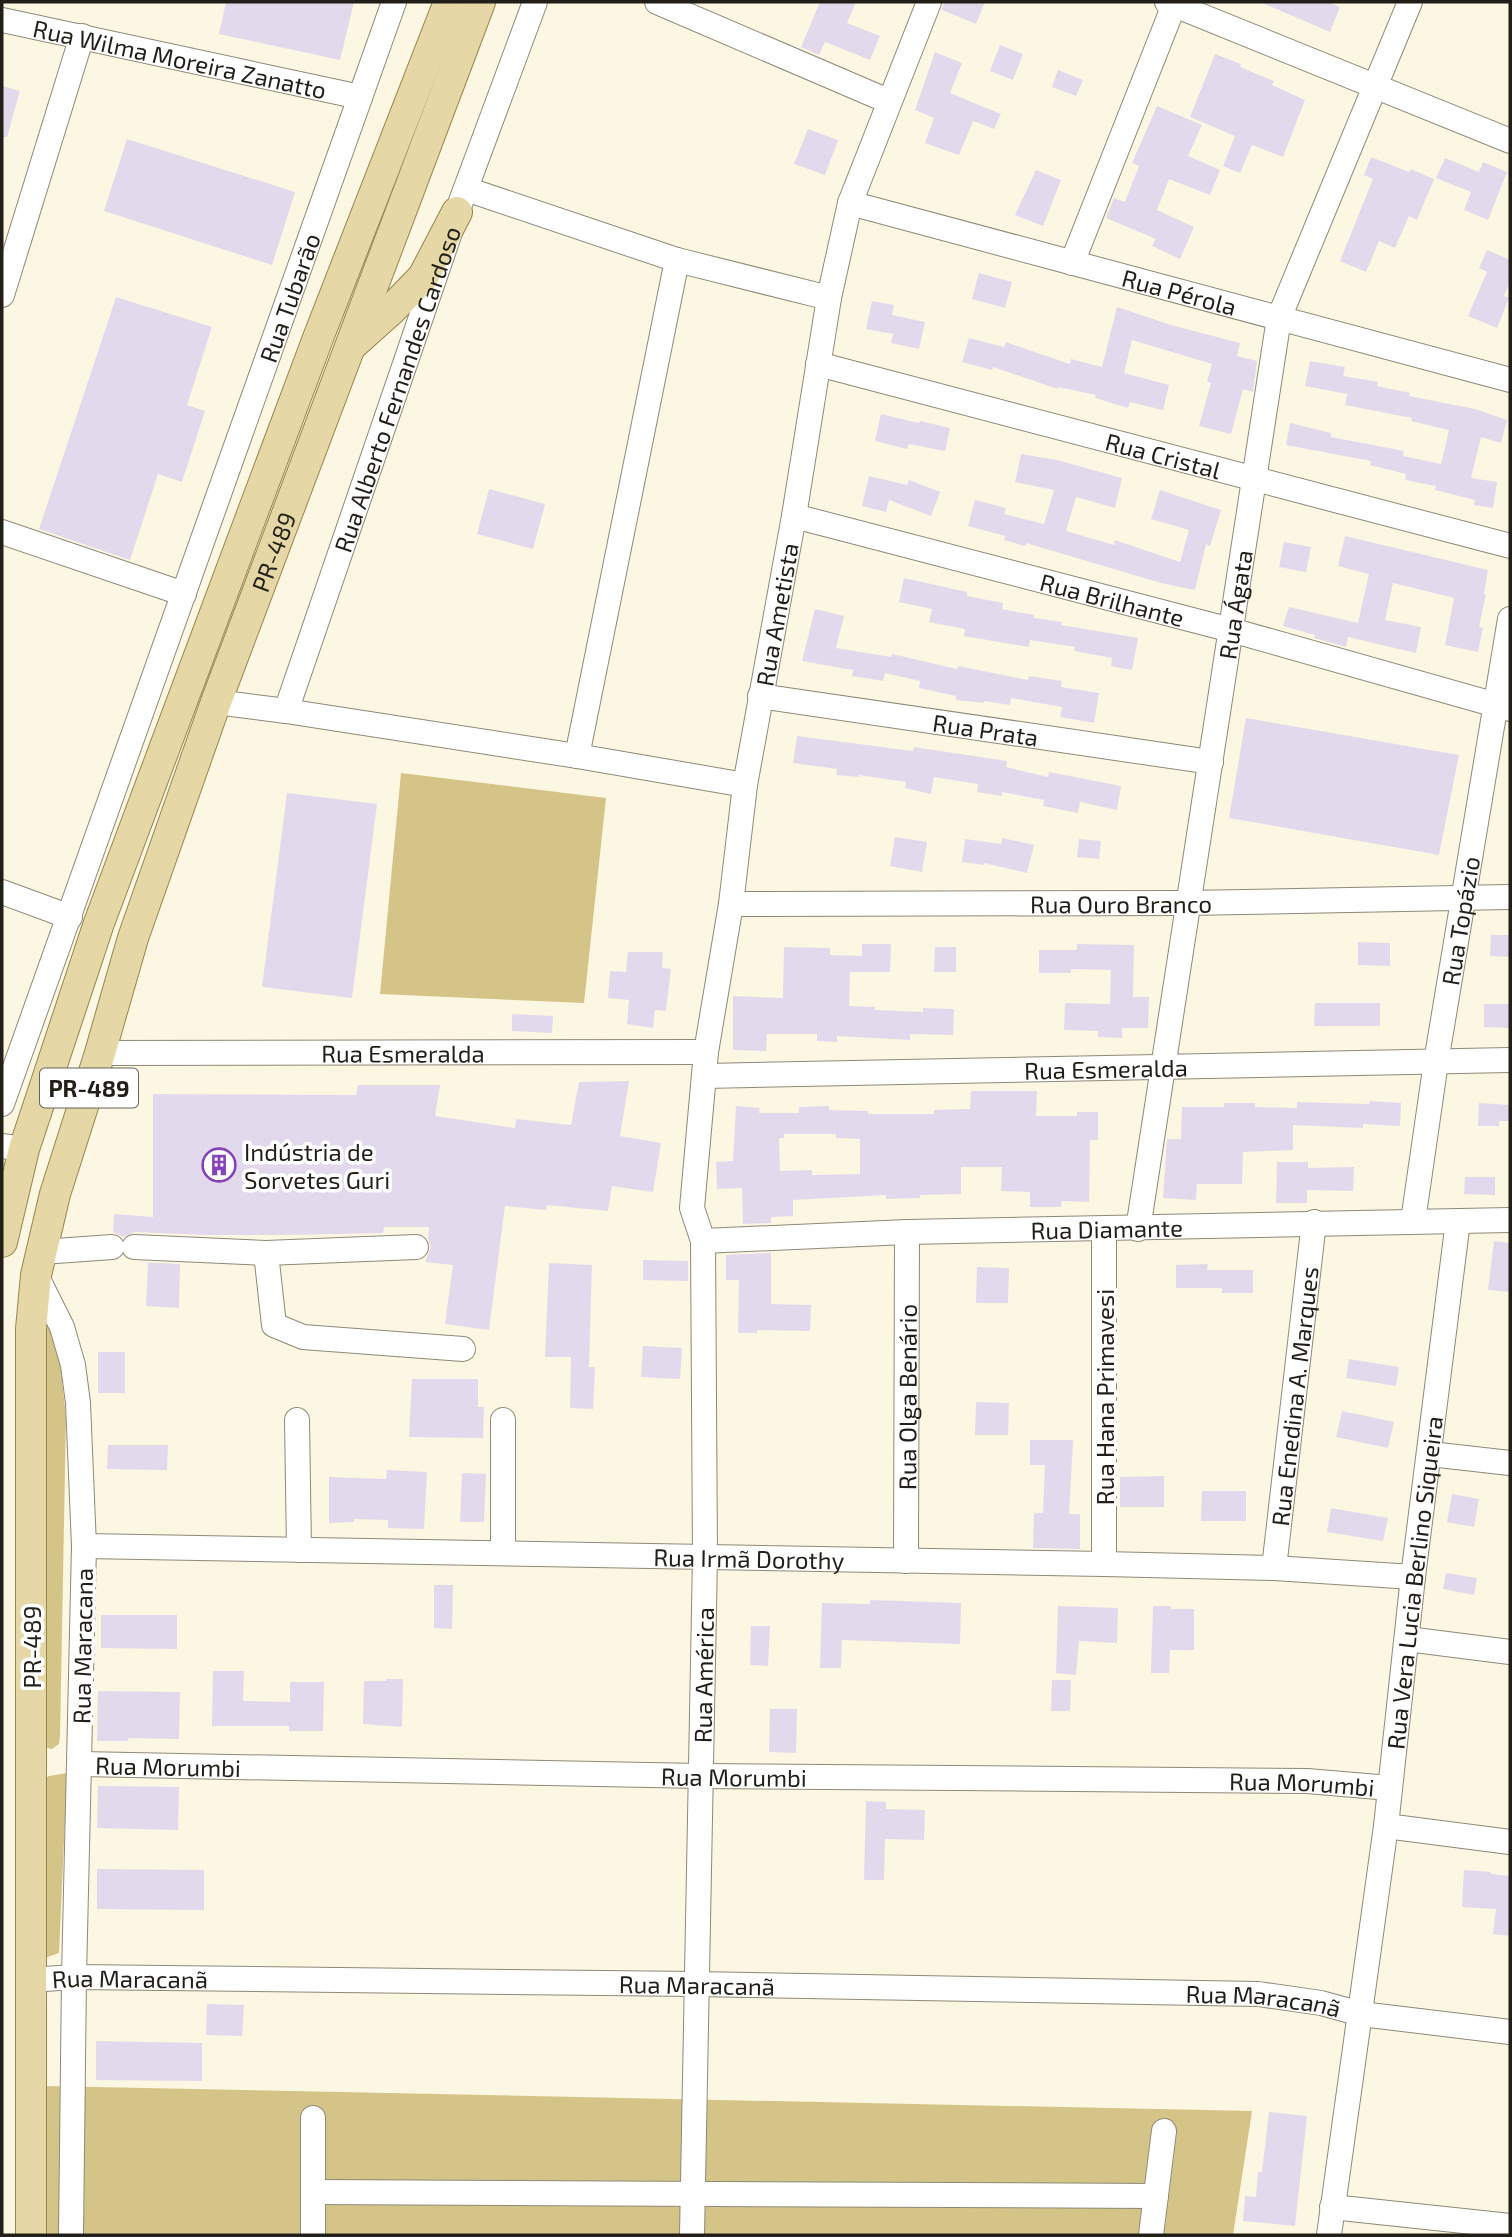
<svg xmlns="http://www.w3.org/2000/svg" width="1512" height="2237" font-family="'Exo 2',sans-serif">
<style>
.green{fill:#d4c488}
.building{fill:#e2daec;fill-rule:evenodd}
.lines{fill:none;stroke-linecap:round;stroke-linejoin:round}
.minor-casing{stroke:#8e8977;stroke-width:26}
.major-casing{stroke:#95864e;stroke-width:32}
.minor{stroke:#fff;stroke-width:24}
.major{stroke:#e5d7a6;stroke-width:30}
.labels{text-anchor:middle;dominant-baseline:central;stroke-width:7;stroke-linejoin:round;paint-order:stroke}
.shield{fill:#fff;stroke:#64625d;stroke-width:2}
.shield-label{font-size:23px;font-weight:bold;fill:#211f18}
.street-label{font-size:24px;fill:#211f18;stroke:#fff}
.poi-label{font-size:24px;fill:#211f18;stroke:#fff;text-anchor:start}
</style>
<rect width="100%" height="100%" fill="#fcf7e2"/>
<path class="green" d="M401,773L606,798L584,1003L380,994Z
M40,1302L57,1333L66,1417L60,1736L59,1744L52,1749L40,1746Z
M67,1773L59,1953L42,1959L38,1783L49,1776Z
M46,2086L1252,2111L1233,2235H47Z"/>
<path class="building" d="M226,2H354L340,60L219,34Z
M820,2H856L847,23L880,36L870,60L825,42L819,55L801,47Z
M944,2H985L976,24L942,10Z
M1260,2H1327L1340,7L1330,32Z
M1000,45L1023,54L1013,80L990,71Z
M935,52L962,63L950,93L1001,114L994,129L973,121L959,155L925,143L934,118L915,110Z
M1215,54L1241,64L1240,67L1274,81L1272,85L1305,100L1283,157L1252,145L1240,173L1223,166L1235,136L1190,117Z
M1058,70L1083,80L1076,96L1052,87Z
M2,86L20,91L7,137H2Z
M1157,106L1202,125L1188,156L1220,170L1210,195L1169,179L1157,210L1194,227L1180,259L1152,246L1156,239L1106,218L1114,198L1125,202L1139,166L1132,163Z
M808,129L838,140L825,175L794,164Z
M127,139L295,192L272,265L104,211Z
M1371,157L1409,172L1411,169L1434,179L1417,220L1409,216L1395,248L1379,241L1366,272L1340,261L1373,179L1364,175Z
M1445,158L1479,172L1483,162L1507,172L1488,220L1464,210L1471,192L1436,178Z
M1036,170L1061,180L1043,226L1015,215Z
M1487,250L1510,260V281L1504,296L1509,298L1497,328L1468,316L1487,272L1479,268Z
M979,273L1012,282L1005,308L972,299Z
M116,297L212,327L187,405L205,411L182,482L158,474L130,560L39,529Z
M872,301L894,305L892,315L925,322L919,349L891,343L893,334L866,329Z
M1117,307L1171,325L1240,343L1237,356L1257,361L1253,392L1243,389L1231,434L1199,426L1211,383L1207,382L1212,364L1132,340L1124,373L1169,385L1163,410L1130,402L1128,408L1095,398L1096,395L1058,387V389L993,367L992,370L962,362L969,338L1004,347L1006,342L1070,364L1071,359L1102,367Z
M1310,361L1345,367L1343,376L1378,382L1377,386L1410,393L1409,396L1475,409L1507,420L1501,443L1481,437L1471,478L1497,482L1493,508L1474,505L1475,500L1435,490L1436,486L1405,480L1406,474L1370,465L1371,461L1286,445L1290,423L1331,433V437L1404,451L1403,456L1441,464L1449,430L1411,421L1412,418L1345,405L1347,394L1305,386Z
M881,414L919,423L920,421L950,428L945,451L909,444L907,449L875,441Z
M1021,454L1057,460L1122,478L1115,508L1076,497L1066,531L1114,545L1115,540L1180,562L1189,530L1151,519L1160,490L1221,510L1210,546L1206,544L1195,590L1161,583L1026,543L1025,546L1004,540L1005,536L968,526L975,500L1006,508L1004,514L1044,524L1054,490L1015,482Z
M869,476L907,485L909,480L940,492L931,516L889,500L886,512L862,506Z
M489,489L545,504L533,549L477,534Z
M1345,536L1488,570L1484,594H1486L1479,627L1483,628L1478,652L1445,645L1454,598L1393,583L1385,620L1421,627L1416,653L1348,637L1346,647L1314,638L1315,635L1283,626L1289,607L1358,623L1369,574L1338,566Z
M1284,542L1311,547L1306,572L1279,567Z
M904,578L967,592V596L1003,603L1002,609L1034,615V618L1062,622L1061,625L1138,638L1132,670L1111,666L1112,658L1074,651L1075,647L1030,640L1029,647L964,636L965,629L929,622L932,609L899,602Z
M815,609L844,616L836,648L891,657L892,654L957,669L958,666L1028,680L1029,676L1062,681L1061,687L1099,693L1094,723L1060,717L1062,707L1011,698L1010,705L984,701V703L956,700V696L919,688L920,681L885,673L883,681L852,676L853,670L802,661Z
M1246,718L1459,755L1439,855L1229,818Z
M797,736L913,751L914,747L1007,761L1006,767L1048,777L1049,772L1121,786L1117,810L1080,802L1078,813L1043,806L1044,800L1002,792V796L977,792L978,784L934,777L931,794L905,788L906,782L859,775V777L836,775L837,769L793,763Z
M287,793L377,804L352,998L262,987Z
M895,837L927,842L922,872L890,866Z
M1002,838L1034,845L1027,873L984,863V865L962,862L965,839L1001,844Z
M1079,839L1101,841L1099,859L1077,857Z
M1491,935H1510V957L1490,956Z
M1358,942L1390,943V966L1358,965Z
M862,944H891L890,972H850L849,1006L875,1007V1010L923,1012V1008L954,1009L953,1035L910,1034V1040L837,1036V1042L817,1041V1034H767L766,1051L733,1050V996L783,998L784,947L830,948V955L862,956Z
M1077,944L1134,945L1133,997H1149L1148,1028H1122V1038L1098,1037V1031L1064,1030L1065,1003L1110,1004L1111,970L1071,969V973H1039V950H1077Z
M935,947H956V972H934Z
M628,952H663L662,968L671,969L666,1011L655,1010L653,1028L627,1024L629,1000L608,998L610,971L626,972Z
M1315,1003H1380V1026H1314Z
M1484,1004H1510V1028L1484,1027Z
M512,1014L553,1016L552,1033L512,1031Z
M629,1081L620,1136L661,1143L653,1192L612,1186L608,1211L547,1205L546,1210L505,1206L489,1330L445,1324L453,1265L425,1262L431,1247L428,1238L429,1227H384L383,1233L288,1235H206L135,1232L123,1237L113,1232L114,1214L153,1217V1094L356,1095L358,1085H440L435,1116L515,1128L516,1119L571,1125L579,1082Z
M971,1091H1037L1036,1116H1077V1112H1098V1140H1090L1089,1202L1062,1201L1061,1207H1030V1192L1001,1191L1002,1167H961V1194L920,1195V1198L886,1199V1195L793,1200V1216L771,1217V1223L743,1224L742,1188L717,1189L716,1162L733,1161L736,1106L760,1108L759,1113H799V1107L829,1106V1110L868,1111V1114H934V1110L970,1109ZM784,1134H836V1138L860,1139V1174L812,1175V1170L780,1171L779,1138H784Z
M1370,1101L1401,1103L1400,1126L1363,1124V1128L1293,1125V1150L1243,1152L1242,1184H1197L1196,1200L1163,1198L1167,1139H1181L1182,1107H1224V1103H1255V1107L1297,1108V1102L1369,1104Z
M1479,1103L1510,1105V1121H1499V1126H1478Z
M1277,1162H1308V1168L1354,1167L1353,1191L1307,1190V1203H1276Z
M1465,1177H1495V1195L1464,1194Z
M1494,1241L1510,1243V1292L1488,1290Z
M771,1253V1304L811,1305L810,1331L757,1330V1333H738L739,1280H726V1255Z
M643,1260L688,1261V1281L643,1280Z
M138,1262L180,1264L179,1308L146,1306L148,1263Z
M549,1263L592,1265L589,1367H595L593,1409L570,1408L571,1357H545Z
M1208,1264L1207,1270H1253V1293H1222V1288H1176V1265Z
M977,1267L1009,1268L1008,1303H976Z
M643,1346L682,1348L680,1379L641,1377Z
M98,1352H125V1393H98Z
M1349,1359L1399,1367L1396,1386L1346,1378Z
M412,1379H478V1407H484L483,1438L409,1437Z
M976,1402L1009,1403L1008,1435H975Z
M1342,1411L1394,1422L1388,1448L1336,1437Z
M1030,1440H1073L1069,1514H1080V1549L1033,1548L1034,1513H1043L1045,1465H1030Z
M108,1445H168L167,1470L107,1469Z
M387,1470L427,1472L424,1529L388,1528V1520L354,1519V1522L329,1523V1477L386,1479Z
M462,1473L486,1474L484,1522H460Z
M1164,1476V1507H1120V1477Z
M1202,1491H1246V1521H1201Z
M1452,1494L1479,1499L1474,1527L1447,1522Z
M1331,1508L1388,1518L1383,1541L1327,1532Z
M1446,1573L1477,1578L1474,1595L1443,1589Z
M434,1585H453L452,1629L434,1628Z
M870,1600L961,1603L960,1644L842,1640L841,1668H820L822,1603L870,1604Z
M1058,1606L1118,1608L1117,1643L1079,1641L1076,1675L1056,1673Z
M1153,1606H1171V1609H1194V1650H1170L1169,1673H1151Z
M101,1615H177V1649L101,1648Z
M751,1626H770L768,1666L750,1665Z
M213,1671H244L243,1701L290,1702V1682H324L323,1731H289V1726H212Z
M386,1679H403L402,1727L363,1724L364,1681H386Z
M1052,1680H1071L1070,1711H1051Z
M98,1691L180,1692L179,1739L128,1738V1741H97Z
M770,1709H797L796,1753L769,1752Z
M98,1786L179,1787L178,1830L97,1828Z
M866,1801L886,1802V1809L925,1810L924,1840L885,1839L884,1880H864Z
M97,1869L204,1870V1910L97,1909Z
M1464,1870L1491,1872V1874L1510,1876V1936L1493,1934L1496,1909L1462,1907Z
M207,2004L244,2005L242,2036L206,2035Z
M96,2041L202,2043V2081L96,2080Z
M1269,2112L1307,2116L1295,2226L1243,2221L1245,2196L1256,2197L1258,2172H1262Z"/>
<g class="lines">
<defs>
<g id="minor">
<path d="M657,2L888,101"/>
<path d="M1167,2L1510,141"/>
<path id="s1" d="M2,20L360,97"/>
<path d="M466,189L677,260L829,298"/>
<path id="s2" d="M850,203L1510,380"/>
<path d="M1072,263L1174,5"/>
<path d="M2,295L82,36"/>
<path id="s3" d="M818,364L1510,546"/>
<path id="s4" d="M794,516L1231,630L1510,709"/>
<path d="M2,532L184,594"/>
<path id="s5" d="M760,696L1211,762"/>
<path id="s6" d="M216,702L286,711L457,212L535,2"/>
<path d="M286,711L577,756L745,785"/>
<path d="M577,756L677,260"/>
<path d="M2,892L70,917"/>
<path id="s7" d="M731,904L1187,903L1510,897"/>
<path id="s8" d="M100,1053L706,1052"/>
<path id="s9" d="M704,1076L1510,1060"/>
<path id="s10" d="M2,1104L394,2"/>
<path d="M2,1146L24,1149"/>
<path id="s11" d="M1413,1221L1436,1062L1510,619"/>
<path id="s12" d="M1138,1229L1279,318L1410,2"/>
<path id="s13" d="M703,1241L907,1232L1510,1220"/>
<path d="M134,1247L266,1253L416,1247"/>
<path d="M42,1252L112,1247"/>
<path d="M266,1253L274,1325L303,1337L463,1349"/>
<path d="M36,1275L62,1327L73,1365L78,1403L84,1546L74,1977L71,2235"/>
<path d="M297,1420L299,1550"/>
<path d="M1430,1454L1510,1463"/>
<path id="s14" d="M84,1546L1104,1564L1274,1568L1413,1577"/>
<path d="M503,1552V1420"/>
<path id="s15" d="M906,1561L907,1232"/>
<path d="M1104,1564V1229"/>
<path id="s16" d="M1274,1568L1314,1222"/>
<path d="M1407,1639L1510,1652"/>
<path id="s17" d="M80,1764L700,1776L1307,1781L1390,1788"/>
<path d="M1386,1826L1510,1842"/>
<path id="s18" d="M30,1980L74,1977L696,1984L1258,1994L1321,2003L1361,2014L1510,2032"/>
<path d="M313,2118V2235"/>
<path d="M313,2192L1156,2196"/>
<path d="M1332,2207L1510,2226"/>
<path id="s19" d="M692,2235L705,1557L703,1241L692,1208L706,1052L731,904L745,785L794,516L829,298L850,203L929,2"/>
<path d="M1151,2235L1164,2131"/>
<path id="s20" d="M1329,2235L1386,1826L1413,1577L1458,1221"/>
</g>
<g id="major">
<path d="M353,344L391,310L423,277L457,212"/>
<path d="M2,1242L24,1149L99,923L318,338L449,2"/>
<path id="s21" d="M31,2235V1329L36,1275L55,1194L100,1053L133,938L216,702L480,2"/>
</g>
</defs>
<use href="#minor" class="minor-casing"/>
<use href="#major" class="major-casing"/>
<use href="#minor" class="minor"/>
<use href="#major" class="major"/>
</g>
<defs>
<symbol id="building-ring" viewBox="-11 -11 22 22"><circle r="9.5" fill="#fff" stroke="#8443b8" stroke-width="1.5"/><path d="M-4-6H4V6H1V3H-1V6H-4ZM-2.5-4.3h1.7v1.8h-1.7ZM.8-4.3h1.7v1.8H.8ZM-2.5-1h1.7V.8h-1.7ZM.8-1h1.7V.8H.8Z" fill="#8443b8"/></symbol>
</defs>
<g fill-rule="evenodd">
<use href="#building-ring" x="200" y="1146" width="38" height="38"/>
</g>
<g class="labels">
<rect class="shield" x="40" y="1068.5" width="98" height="39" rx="5"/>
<g class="shield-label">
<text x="89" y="1088">PR-489</text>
</g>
<g class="street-label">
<text stroke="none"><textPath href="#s1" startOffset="182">Rua Wilma Moreira Zanatto</textPath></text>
<text stroke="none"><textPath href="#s2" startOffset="341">Rua Pérola</textPath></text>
<text stroke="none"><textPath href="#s10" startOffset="856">Rua Tubarão</textPath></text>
<text stroke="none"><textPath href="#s6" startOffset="411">Rua Alberto Fernandes Cardoso</textPath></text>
<text stroke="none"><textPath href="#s3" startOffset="357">Rua Cristal</textPath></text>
<text stroke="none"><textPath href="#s21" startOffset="1722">PR-489</textPath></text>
<text stroke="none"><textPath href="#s4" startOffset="329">Rua Brilhante</textPath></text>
<text stroke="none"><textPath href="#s12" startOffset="632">Rua Ágata</textPath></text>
<text stroke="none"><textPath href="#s19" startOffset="1629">Rua Ametista</textPath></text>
<text stroke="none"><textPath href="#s5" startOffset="228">Rua Prata</textPath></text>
<text stroke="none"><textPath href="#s7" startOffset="390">Rua Ouro Branco</textPath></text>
<text stroke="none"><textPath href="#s11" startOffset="304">Rua Topázio</textPath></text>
<text stroke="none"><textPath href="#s8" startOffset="303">Rua Esmeralda</textPath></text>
<text stroke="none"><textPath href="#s9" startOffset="402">Rua Esmeralda</textPath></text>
<text stroke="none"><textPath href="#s13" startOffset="404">Rua Diamante</textPath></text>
<text stroke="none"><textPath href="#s16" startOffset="173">Rua Enedina A. Marques</textPath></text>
<text stroke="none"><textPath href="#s15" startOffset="164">Rua Olga Benário</textPath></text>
<text transform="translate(1104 1397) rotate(-90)">Rua Hana Primavesi</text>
<text stroke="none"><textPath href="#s14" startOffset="665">Rua Irmã Dorothy</textPath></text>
<text stroke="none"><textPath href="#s20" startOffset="658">Rua Vera Lucia Berlino Siqueira</textPath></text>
<text transform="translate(82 1646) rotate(-89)">Rua Maracana</text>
<text transform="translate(31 1647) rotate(-90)">PR-489</text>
<text stroke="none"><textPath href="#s19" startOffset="560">Rua América</textPath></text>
<text stroke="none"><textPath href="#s17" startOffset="88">Rua Morumbi</textPath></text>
<text stroke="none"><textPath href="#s17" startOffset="654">Rua Morumbi</textPath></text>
<text stroke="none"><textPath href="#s17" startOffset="1222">Rua Morumbi</textPath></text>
<text stroke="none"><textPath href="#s18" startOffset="100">Rua Maracanã</textPath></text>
<text stroke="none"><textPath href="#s18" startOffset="667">Rua Maracanã</textPath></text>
<text stroke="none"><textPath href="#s18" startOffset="1234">Rua Maracanã</textPath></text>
</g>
<g class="poi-label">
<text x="244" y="1151">Indústria de<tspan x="244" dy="28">Sorvetes Guri</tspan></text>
</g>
</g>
<rect width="1512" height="2237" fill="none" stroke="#211f18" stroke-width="7"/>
</svg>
